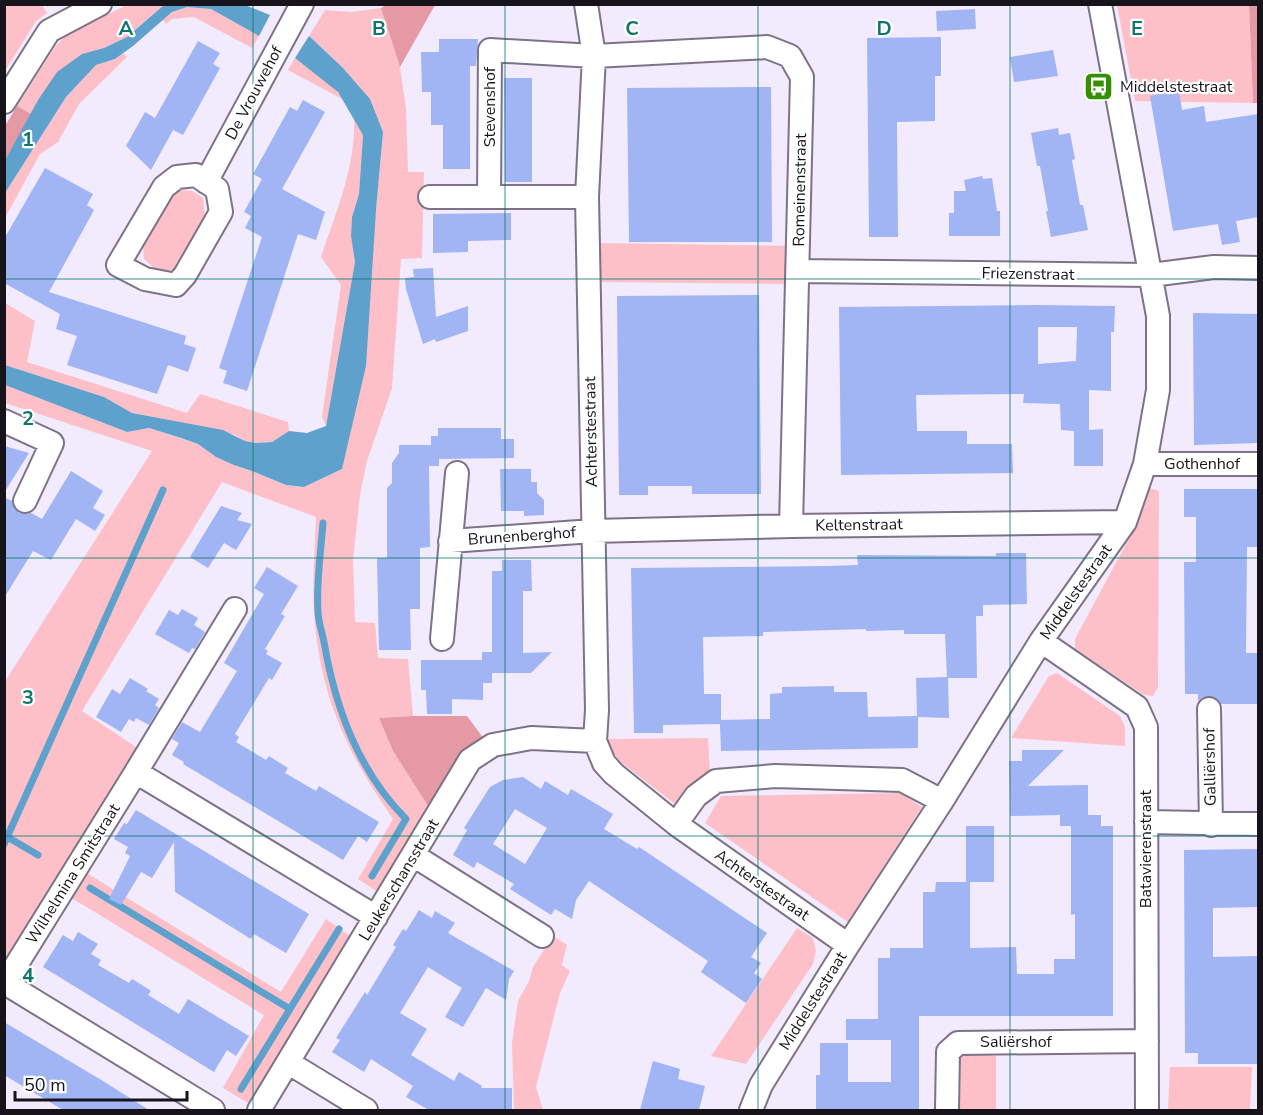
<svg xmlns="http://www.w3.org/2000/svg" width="1263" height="1115" font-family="'Nunito Sans',sans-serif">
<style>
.green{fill:#fdc0c8}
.forest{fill:#e599a4}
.water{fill:#5ea1cc}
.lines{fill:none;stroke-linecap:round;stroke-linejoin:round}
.stream{stroke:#5ea1cc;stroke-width:7}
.building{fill:#a1b4f3;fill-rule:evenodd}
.minor-casing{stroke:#7c7388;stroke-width:26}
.minor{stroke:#fff;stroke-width:22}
.grid{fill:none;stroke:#0f766e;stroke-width:1.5;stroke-opacity:0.55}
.labels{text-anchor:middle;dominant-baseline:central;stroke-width:4.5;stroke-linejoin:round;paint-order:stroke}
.poi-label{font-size:16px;fill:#16131a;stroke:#fff;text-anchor:start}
.street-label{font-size:16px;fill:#16131a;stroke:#fff}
.grid-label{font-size:20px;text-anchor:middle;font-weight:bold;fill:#0f766e;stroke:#fff;stroke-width:4.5;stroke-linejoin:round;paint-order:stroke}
</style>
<rect width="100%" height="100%" fill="#f2eafd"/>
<path class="green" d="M5,4L46,5L43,7L47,13L36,21L5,71Z
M127,5H164L127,37L104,48L82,54L38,100L31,114L17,106L55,47L66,35Z
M1117,5H1249L1253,103L1135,101Z
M187,7L211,9L259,36L252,48L194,17L172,19L166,24L163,20L172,12Z
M381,8L400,67L406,109L408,172H424L422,258L401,259L392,388L367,461L360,495L353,560L355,622L375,623L378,658L408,659L413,716L379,718L393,751L430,809L378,892L358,879L393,819C346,751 320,696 314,613C312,581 315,548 316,517L222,482L82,711L139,749L5,968L4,683L152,451L5,403V385L127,432L149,428L198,444L216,457L234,465L252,471L286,485L304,487L342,469L376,210L383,132L342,67L309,36L325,10L351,12Z
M123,53L127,57L79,104L58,142L40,154L5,218V193L66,97L96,65L115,59Z
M295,58C311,70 332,82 342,99L288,70Z
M354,118L363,135L359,194L352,217L351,235L355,262L326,426L322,417L341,285L321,257C336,212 356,166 354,118Z
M181,190L192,191L203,198L205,217L178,267L166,272L154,268L144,259L143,246L173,195Z
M597,243L797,246V284L598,282Z
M5,303L35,321L27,362L187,413L200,394L288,422L289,431L272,442L256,443L245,441L235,435L210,428L132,413L104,397L5,365Z
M1149,488L1159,491L1158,687L1153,696L1144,695L1075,649V639L1133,531Z
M1057,673L1120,716L1125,727V746L1011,738L1049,676Z
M708,738L710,771L692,788L679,807L622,763L609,749L608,739Z
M901,793L922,807L848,922L705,823L721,796Z
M85,872L281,992L326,919L350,936L248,1103L223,1088L264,1015L70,897Z
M797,928L813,938L816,951L813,964L746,1064L711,1056Z
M553,936L567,945L562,965L570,971L560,993L536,1087L543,1110H514L512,1043L518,1001L529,981L533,967Z
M966,1053L996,1056V1110H958V1062Z
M1170,1067H1252L1250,1110H1168Z"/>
<path class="forest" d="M388,4L435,5L400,67L381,8Z
M1249,5H1258V103H1253Z
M17,106L31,114L5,160V126Z
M413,716H467L484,739L430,809L393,751L379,718Z"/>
<path class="water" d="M164,5H245L270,15L259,36L211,9L187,7L172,12L133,46L115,59L96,65L66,97L5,193V160L38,100L57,72L82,54L104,48L127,37Z
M309,36L342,67L370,99L383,132L376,210L366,366L342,469L304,487L286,485L252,471L234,465L216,457L198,444L181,438L149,428L127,432L5,385V365L104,397L132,413L223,430L245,441L256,443L272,442L289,431L307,433L326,426L355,262L351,236L352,217L359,194L363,135L338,92L295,58Z"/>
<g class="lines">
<path class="stream" d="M323,523C321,550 316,584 318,611C318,621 322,632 324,642C335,707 359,772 406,819L372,876
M4,835L38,855
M4,844L163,490
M90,888L290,1009
M241,1089L339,929"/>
</g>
<path class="building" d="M975,9L976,29L937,31L936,11Z
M941,37V76H935V121L897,122L898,237H869L867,38Z
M439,39H478L476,66H470V169H443V125H431V92H422L421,52H439Z
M198,41L220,53L213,64L220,68L183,135L173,130L151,170L126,146L145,112L155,118Z
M1053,50L1058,76L1014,82L1010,57Z
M504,78H532V182H505Z
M771,87L772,242H629L627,88Z
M1179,90L1182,110L1204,106L1206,122L1258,114V217L1236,221L1240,242L1222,245L1218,224L1173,231L1150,96Z
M303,100L325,112L282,189L325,212L316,240L298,234L247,391L223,383L227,371L219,368L262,237L245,228L251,216L244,212L262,179L253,174L290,107L297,111Z
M1058,128L1059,135L1070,133L1075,159L1072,160L1080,205H1083L1088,230L1051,237L1046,211H1048L1040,166H1037L1031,133Z
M45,168L93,194L87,205L94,210L49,292L186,336L184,344L196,348L188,372L168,365L157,394L67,365L77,336L56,329L60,314L4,283V239Z
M982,176L983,179L992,178L997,211H1000V236H949V213H954V191H966L964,180Z
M511,213V240L468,241V252L433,253V214Z
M433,268L436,317L468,306V331L436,342L435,339L423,344L406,289L405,278L414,277L413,269Z
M759,295L761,494H692V486H648V495H619L617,296Z
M1037,305L1115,306L1114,332H1111V391L1089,390V430L1103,429V466H1074V431L1061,430L1060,404L1023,403L1024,394L916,395L917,431H967V444H1012L1013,473L841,475L839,307ZM1038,327H1077L1076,361L1038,364Z
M1193,313L1258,314L1257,443L1194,445Z
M438,428H501V439H514V458L439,459V466H429L430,547L420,548V609H410L411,650H379L377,558H387V488L392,483V463L399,453V445H431V436H438Z
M4,446L29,453L4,493Z
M500,469H531V482H537V493L544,500V515L524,516V511H501Z
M71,471L103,491L93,508L105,515L95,531L76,519L51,560L33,551L4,598V497L12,501L14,508L19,513L26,514L31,513L42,519Z
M1184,489H1258V547H1247L1246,653H1258V704H1221L1216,698L1209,696L1203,697L1198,701V694H1185L1184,562H1196V517H1184Z
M221,506L242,513L237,520L252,524L236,550L224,543L208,568L190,557Z
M996,553H1026L1027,604L983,605V616H976L977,678H948L949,718L918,717V748L721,751L720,724L663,725V733H634L631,568L828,566L858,565L857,555L996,556ZM866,629V631L904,630V634H945L947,677L916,678L917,716L868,717L867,692H834V686L782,687V693L770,694V719L721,720V694H704L703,637L763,636V632Z
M502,560H531L532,591H523V653L552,652L531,673H492V683H483V700L452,699V714H427L426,690H421V660H482V652H492V571H502Z
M267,567L298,586L281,614L285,616L265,649L268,651L266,654L282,663L272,680L269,678L235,734L239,737L236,742L266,760L269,756L288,768L285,773L316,791L319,786L379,822L367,842L358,836L343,860L183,764L184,762L172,755L179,743L172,739L182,722L200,732L237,671L224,663L264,594L254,588Z
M182,609L198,618L194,625L205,632L195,649L192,648L189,653L155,634L169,610L178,615Z
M130,678L148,689L146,691L159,699L155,705L159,708L149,725L136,718L134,722L129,719L121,732L96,717L112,689L120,694Z
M1022,750H1064L1028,786L1088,785V815H1101V826H1113V1016H919V1110L816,1109V1075H820V1043H848V1082H891V1040H846V1019H878V958H890V948H923V892H935L936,882H970V948L1016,947L1017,974H1054V959H1075V914L1071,915V826H1060V815L1010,816L1009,761H1022Z
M523,777L541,789L545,781L568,795L571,789L613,814L604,829L637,849L639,847L767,933L751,957L761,963L754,973L762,979L746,1003L701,972L708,961L589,881L576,900L572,919L555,909L551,915L510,889L514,884L477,862L474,868L453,855L467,830L464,828L490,787L503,780ZM515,809L547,828L525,864L493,844Z
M136,810L309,914L286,953L254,934L251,939L175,892L174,842L152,878L141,872L121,905L109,899L130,856L125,853L128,847L114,839L124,823L127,824Z
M966,826H994V882H966Z
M1258,849V907L1213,908V957L1258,956V1064H1198V1053H1185L1184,850Z
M419,910L432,918L435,911L455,923L448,933L514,971L509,979L506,1000L486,988L463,1027L445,1017L462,988L428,967L400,1013L427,1029L411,1055L454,1081L459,1072L482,1086L481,1088H512V1110H429L406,1097L413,1086L371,1059L364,1072L332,1052L340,1040L336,1038L365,992L367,995L396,947L393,945L403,929L406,931Z
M78,932L98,944L91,954L101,960L98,965L129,983L132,979L142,985L151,991L148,995L179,1014L188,999L249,1036L236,1056L227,1050L214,1072L43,967L63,935L73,941Z
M4,1022L103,1081L149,1110H63L26,1088L4,1075Z
M653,1061L680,1069L678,1079L705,1086L699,1110H640Z"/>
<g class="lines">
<defs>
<path id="minor" d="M586,4L594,56L587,197L597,710L595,741L604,763L614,774L676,824L848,945
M4,102L49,31L100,4
M196,175L217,189L221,212L185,275L176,285L145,279L118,265L164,187L177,177Z
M206,182L302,4
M489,196L490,50L594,56L767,47L790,56L802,77L791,526
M430,197H587
M798,271L1151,275L1214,267L1258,268
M4,421L52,443L25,501
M1145,464H1258
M450,541L593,531L791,526L1125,522
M442,639L457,473
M1041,641L1137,707L1146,727L1147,1110
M1209,709L1211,825
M136,772L235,609
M1146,822L1258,824
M676,824L696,796L716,781L775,776L902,780L942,801
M413,855L542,936
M289,1063L366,1110
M213,1110L5,983L136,772L376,917
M259,1110L470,760L493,745L531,738L595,741
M751,1110L761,1085L848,945L942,801L1041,641L1125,522L1145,464L1158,390V316L1100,4
M947,1110L948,1052L958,1043L1147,1041"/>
</defs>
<use href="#minor" class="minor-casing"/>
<use href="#minor" class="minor"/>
</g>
<path class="grid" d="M253,4V1110M505,4V1110M758,4V1110M1010,4V1110M4,279H1258M4,558H1258M4,836H1258"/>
<defs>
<symbol id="bus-square" viewBox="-11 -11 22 22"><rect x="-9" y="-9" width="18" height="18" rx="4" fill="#359000" stroke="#fff"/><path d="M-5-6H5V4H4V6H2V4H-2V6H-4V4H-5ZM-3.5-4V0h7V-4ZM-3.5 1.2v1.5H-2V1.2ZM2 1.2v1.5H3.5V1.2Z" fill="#fff"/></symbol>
</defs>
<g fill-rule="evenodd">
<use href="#bus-square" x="1082" y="70" width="33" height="33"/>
</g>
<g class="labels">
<g class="poi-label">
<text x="1120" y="87">Middelstestraat</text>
</g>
<g class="street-label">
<text transform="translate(254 93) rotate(-62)">De Vrouwehof</text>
<text transform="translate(490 107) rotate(-90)">Stevenshof</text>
<text transform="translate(800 190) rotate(-89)">Romeinenstraat</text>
<text transform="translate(1028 274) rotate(1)">Friezenstraat</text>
<text transform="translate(591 432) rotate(-91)">Achterstestraat</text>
<text x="1202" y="464">Gothenhof</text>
<text transform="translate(859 525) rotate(-1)">Keltenstraat</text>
<text transform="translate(522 536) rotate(-4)">Brunenberghof</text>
<text transform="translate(1076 592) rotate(-55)">Middelstestraat</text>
<text transform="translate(1210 767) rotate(-91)">Galliërshof</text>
<text transform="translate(1146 849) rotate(-90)">Batavierenstraat</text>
<text transform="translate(73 874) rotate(-58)">Wilhelmina Smitstraat</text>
<text transform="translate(399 880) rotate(-59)">Leukerschansstraat</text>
<text transform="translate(762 885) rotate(35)">Achterstestraat</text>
<text transform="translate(813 1001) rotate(-58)">Middelstestraat</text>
<text x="1016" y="1042">Saliërshof</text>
</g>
</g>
<g class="grid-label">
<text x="126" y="35">A</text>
<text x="379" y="35">B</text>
<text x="632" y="35">C</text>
<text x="884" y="35">D</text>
<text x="1137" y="35">E</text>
<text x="28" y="146">1</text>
<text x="28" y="425">2</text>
<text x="28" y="704">3</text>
<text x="28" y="982">4</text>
</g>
<rect width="1263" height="1115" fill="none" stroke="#16131a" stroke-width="12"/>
<path d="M15 1091v9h172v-9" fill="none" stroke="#16131a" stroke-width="3"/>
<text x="24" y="1091" font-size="18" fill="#16131a" stroke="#ffffff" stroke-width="4.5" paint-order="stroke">50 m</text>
</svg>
